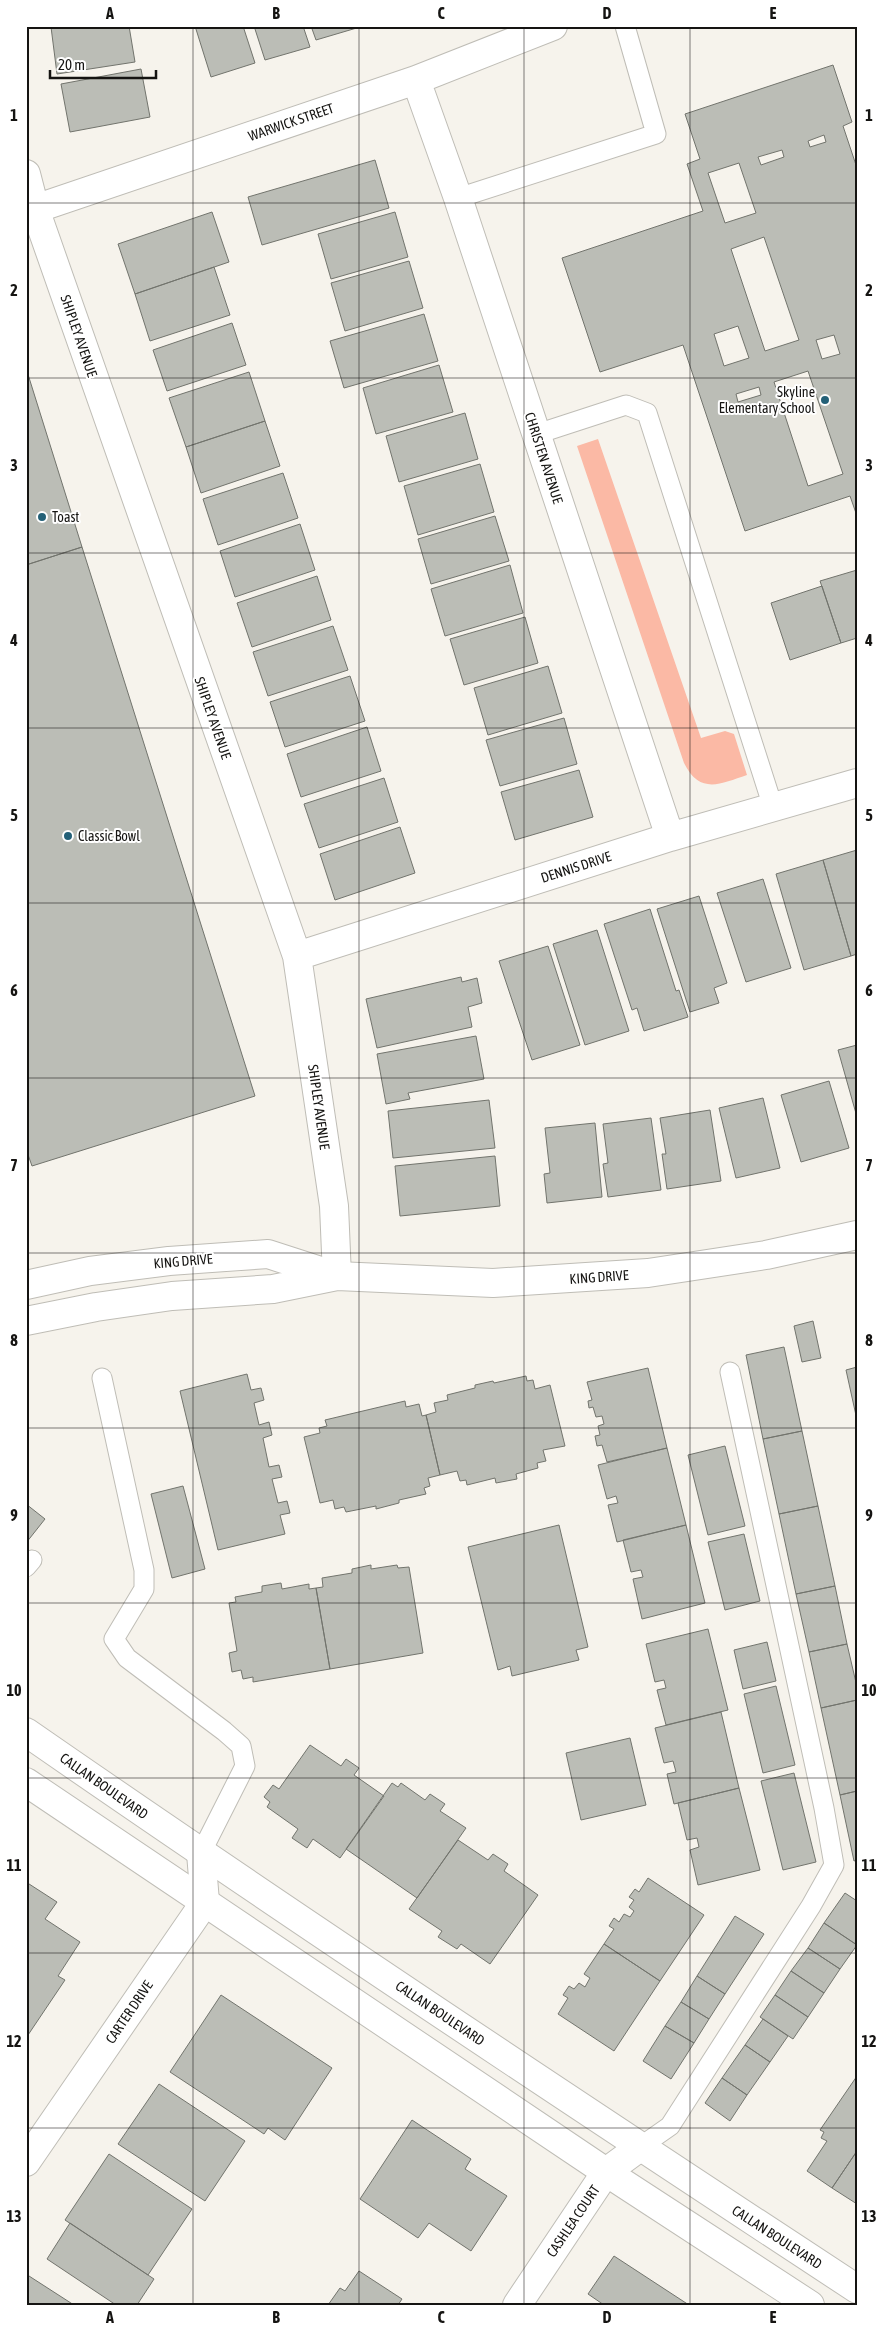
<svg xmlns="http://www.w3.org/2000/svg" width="883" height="2331" font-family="'Asap Condensed',sans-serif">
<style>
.green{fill:#fbb9a5}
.building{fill:#bbbdb6;stroke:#72746d;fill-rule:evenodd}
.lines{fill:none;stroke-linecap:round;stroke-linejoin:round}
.service-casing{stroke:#bfbdb6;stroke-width:21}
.minor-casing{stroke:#bfbdb6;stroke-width:30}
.tertiary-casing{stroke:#bfbdb6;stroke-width:30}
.service{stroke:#fff;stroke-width:19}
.minor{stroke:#fff;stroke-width:28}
.tertiary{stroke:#fff;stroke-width:28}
.grid{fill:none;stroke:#151412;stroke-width:1;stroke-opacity:0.55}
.poi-dot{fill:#236077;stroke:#fff;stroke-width:2}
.labels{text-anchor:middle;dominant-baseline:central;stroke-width:4;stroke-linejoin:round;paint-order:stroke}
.street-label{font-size:14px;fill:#151412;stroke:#fff}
.poi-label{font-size:14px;fill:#151412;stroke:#fff;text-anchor:start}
.neatline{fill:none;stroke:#151412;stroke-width:2}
.grid-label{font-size:16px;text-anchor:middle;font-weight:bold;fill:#151412}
</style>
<rect width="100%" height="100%" fill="#f6f3ec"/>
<path class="green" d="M598,439L701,738L725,731L734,734L747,775C720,784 700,795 684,763L577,446Z"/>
<path class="building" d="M58,26H129L135,62L57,74L51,27Z
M195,26H243L255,63L211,77Z
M254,26H303L310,47L265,60Z
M311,26H360V27L316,40Z
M833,65L852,122L843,126L857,168V516L850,496L745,531L683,345L600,372L562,258L703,211L687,164L700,159L685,114ZM824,135L826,142L810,147L808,141ZM782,150L784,157L761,165L758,157ZM739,163L756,213L725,223L708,173ZM764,237L799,340L765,351L731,249ZM738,326L749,358L724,366L714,334ZM834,335L840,354L822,359L816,340ZM808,371L843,474L808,486L774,382ZM759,387L761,395L738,402L736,394Z
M141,69L150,117L70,132L61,84Z
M375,160L389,208L262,245L248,197Z
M212,212L229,262L135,294L118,244Z
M395,212L408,257L331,279L318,234Z
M409,261L423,308L345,331L331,283Z
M214,267L230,315L150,341L135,294Z
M424,314L438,361L344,388L330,341Z
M232,323L246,365L167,391L153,350Z
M439,365L453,412L376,434L363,388Z
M26,368L82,547L26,565Z
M249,372L265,421L186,447L169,398Z
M465,413L478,459L399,482L386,436Z
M265,421L280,466L201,493L186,447Z
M480,464L494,512L418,535L404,486Z
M283,473L298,518L218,545L203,499Z
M495,516L509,561L431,584L418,539Z
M300,524L315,570L235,597L220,551Z
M82,547L255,1096L32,1166L26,1149V565Z
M510,565L523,613L445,636L431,589Z
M857,570V638L841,643L820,581Z
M317,576L331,620L252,647L237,603Z
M822,586L841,643L790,660L771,603Z
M525,617L538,663L464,685L450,639Z
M333,626L348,670L268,696L253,652Z
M548,666L562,713L488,735L474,688Z
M350,676L365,721L285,747L270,702Z
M564,718L577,764L500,786L486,740Z
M367,727L381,771L301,797L287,754Z
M579,770L593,817L515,840L501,792Z
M384,778L398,822L319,848L304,804Z
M400,827L415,873L335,900L320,854Z
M857,850V954L851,956L823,860Z
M823,860L851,956L804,970L776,874Z
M763,879L791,968L746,982L717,893Z
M699,896L727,983L714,988L719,1003L690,1012L657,909Z
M650,909L676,991L679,990L688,1017L644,1031L637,1008L632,1010L604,924Z
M597,930L629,1031L585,1045L553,944Z
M548,946L580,1045L532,1060L499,961Z
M461,977L462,982L477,978L482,1003L468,1007L472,1027L377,1048L366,999Z
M476,1036L484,1079L408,1093L410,1099L386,1104L377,1054Z
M857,1045V1117L838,1050Z
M829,1081L849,1148L801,1162L781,1095Z
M763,1098L780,1168L736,1178L719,1108Z
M489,1100L495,1148L393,1158L388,1111Z
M710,1110L721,1181L667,1189L662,1154H666L660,1118Z
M651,1118L661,1190L608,1197L603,1164L608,1163L603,1124Z
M595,1123L602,1197L547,1203L544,1174L550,1173L545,1128Z
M495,1156L500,1206L400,1216L395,1166Z
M813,1321L821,1358L802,1362L794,1326Z
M784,1347L802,1431L763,1439L746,1355Z
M857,1367V1420L846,1370Z
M648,1368L667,1448L607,1462L602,1445L597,1446L595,1436L600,1435L598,1426L604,1424L602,1416L596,1417L593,1407L589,1408L588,1401L592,1400L587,1382Z
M247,1374L251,1390L261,1388L264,1400L254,1403L259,1425L269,1422L272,1435L263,1438L269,1467L279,1465L282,1477L272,1479L278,1503L287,1501L290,1513L280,1515L285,1534L218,1550L180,1391Z
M526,1376L527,1381L533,1380L535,1389L550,1385L565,1446L543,1450L546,1461L537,1463L538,1468L516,1474L517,1479L496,1483L495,1478L467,1485L466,1480L460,1481L457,1471L440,1475L426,1415L436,1412L434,1403L448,1400L447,1395L475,1388V1385L493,1381L494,1383Z
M405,1401L406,1407L419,1404L422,1416L426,1415L440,1475L428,1478L430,1486L424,1488L426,1494L399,1500V1503L376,1509V1506L346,1512L344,1507L335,1509L333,1500L320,1503L304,1437L320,1433L319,1428L327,1426L325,1420Z
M802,1431L818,1506L779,1514L763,1439Z
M725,1446L745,1526L708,1535L688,1455Z
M667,1448L686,1525L617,1542L608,1505L618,1503L616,1496L607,1499L598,1465Z
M183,1486L205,1569L172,1578L151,1494Z
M26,1504L45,1519L26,1543Z
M818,1506L835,1586L796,1594L779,1514Z
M559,1525L588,1647L576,1650L579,1660L512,1676L510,1666L498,1670L468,1547Z
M686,1525L705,1603L642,1619L633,1579L643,1577L641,1570L631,1572L623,1540Z
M744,1534L760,1601L725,1610L708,1542Z
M371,1565V1569L397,1565L398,1568L409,1567L423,1653L330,1669L316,1588L323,1587L322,1578L352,1573V1569Z
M281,1583L282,1589L309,1584V1589L316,1588L330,1669L253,1682V1677L243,1679L241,1670L232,1672L229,1653L237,1651L229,1603L236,1602L235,1597L262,1592V1586Z
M835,1586L847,1644L809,1652L796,1594Z
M708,1629L728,1710L666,1725L657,1690L666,1688L664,1680L655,1682L646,1644Z
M767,1642L776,1681L743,1689L734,1650Z
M847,1644L857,1687V1700L821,1708L809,1652Z
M776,1686L795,1765L763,1773L744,1694Z
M857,1700V1791L840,1795L821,1708Z
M721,1712L739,1788L674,1804L667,1774L676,1772L673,1761L664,1763L655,1728Z
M630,1738L646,1805L581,1820L566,1753Z
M310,1745L341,1766L346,1759L359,1768L354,1775L384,1796L340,1858L313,1839L307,1848L292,1838L298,1829L267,1807L270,1802L264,1797L273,1785L279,1789Z
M794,1773L816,1862L783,1870L761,1781Z
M392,1783L398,1787L401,1783L425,1800L430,1794L445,1804L440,1811L466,1828L417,1898L346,1849Z
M739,1788L760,1870L698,1885L690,1850L699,1847L697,1838L687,1840L678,1803Z
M857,1791V1860L854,1861L840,1795Z
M458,1840L488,1860L493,1854L508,1864L504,1871L538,1895L490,1964L461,1944L457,1949L438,1937L442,1931L409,1909Z
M648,1878L704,1915L660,1981L604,1944L614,1929L609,1926L614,1918L619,1922L624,1914L630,1917L634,1911L629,1907L634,1900L629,1897L635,1889L639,1892Z
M26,1882L57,1902L45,1919L80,1942L58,1976L65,1980L26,2038Z
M845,1893L857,1901V1945L824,1923Z
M735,1916L764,1934L725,1994L697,1976Z
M824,1923L857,1945L840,1969L808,1948Z
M604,1944L660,1981L614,2051L558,2014L568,1998L563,1995L569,1986L574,1989L579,1983L585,1987L590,1978L584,1974Z
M808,1948L840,1969L824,1993L791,1971Z
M791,1971L824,1993L808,2017L775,1995Z
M697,1976L725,1994L709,2019L681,2002Z
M221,1995L332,2068L285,2140L268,2128L264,2134L170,2072Z
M775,1995L808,2017L793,2039L760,2017Z
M681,2002L709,2019L694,2043L665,2026Z
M763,2019L788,2036L770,2062L745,2045Z
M665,2026L694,2043L671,2079L643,2061Z
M745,2045L770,2062L747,2095L722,2078Z
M857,2076V2151L832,2188L807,2171L827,2141L821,2138L824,2132L820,2130Z
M722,2078L747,2095L730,2121L705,2103Z
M159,2084L245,2141L205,2201L118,2144Z
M412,2120L471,2159L465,2169L507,2196L471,2251L429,2223L418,2238L360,2199Z
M857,2151V2204L832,2188Z
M109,2154L192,2209L148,2275L65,2220Z
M70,2223L154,2279L137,2305H116L47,2259Z
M614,2256L689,2305H604L588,2294Z
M359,2271L402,2299L398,2305H328L340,2288L345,2291Z
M29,2276L74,2305H26V2280Z"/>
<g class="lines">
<defs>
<path id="service" d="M458,198L656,134L625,26
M537,434L626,405L647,413L773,807
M102,1378L144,1570V1589L114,1639L127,1658L224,1731L241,1746L245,1766L201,1853
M26,1567L32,1560
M640,2147L670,2126L811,1906L834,1865L824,1808L730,1372"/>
<path id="minor" d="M416,80L458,198L670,837
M26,174L35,209L297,956L334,1206L337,1276
M26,212L416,80L553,26
M297,956L670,837L857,783
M26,2162L205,1902L201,1853
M517,2305L606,2172L640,2147"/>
<path id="tertiary" d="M26,1285L90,1271L169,1261L268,1254L336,1276
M26,1321L96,1307L172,1296L273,1289L337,1276L493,1283L648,1273L766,1255L857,1235
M26,1732C300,1922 578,2106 857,2289
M26,1782L606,2172L810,2305"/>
</defs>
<use href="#service" class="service-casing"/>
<use href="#minor" class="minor-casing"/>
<use href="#tertiary" class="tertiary-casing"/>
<use href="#service" class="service"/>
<use href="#minor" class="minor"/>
<use href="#tertiary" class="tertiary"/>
</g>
<path class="grid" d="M193,26V2305M359,26V2305M524,26V2305M690,26V2305M26,203H857M26,378H857M26,553H857M26,728H857M26,903H857M26,1078H857M26,1253H857M26,1428H857M26,1603H857M26,1778H857M26,1953H857M26,2128H857"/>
<g class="poi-dot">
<circle cx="825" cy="400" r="5"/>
<circle cx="42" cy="517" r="5"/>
<circle cx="68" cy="836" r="5"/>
</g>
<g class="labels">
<g class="street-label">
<text transform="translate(291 122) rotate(-19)">WARWICK STREET</text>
<text transform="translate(79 336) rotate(71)">SHIPLEY AVENUE</text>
<text transform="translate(544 458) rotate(72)">CHRISTEN AVENUE</text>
<text transform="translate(213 718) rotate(71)">SHIPLEY AVENUE</text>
<text transform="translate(576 867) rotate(-18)">DENNIS DRIVE</text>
<text transform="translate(319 1107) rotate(82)">SHIPLEY AVENUE</text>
<text transform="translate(183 1261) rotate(-5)">KING DRIVE</text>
<text transform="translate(599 1277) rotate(-4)">KING DRIVE</text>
<text transform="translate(104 1786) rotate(35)">CALLAN BOULEVARD</text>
<text transform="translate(129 2012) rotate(-56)">CARTER DRIVE</text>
<text transform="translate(440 2013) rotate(34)">CALLAN BOULEVARD</text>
<text transform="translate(573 2221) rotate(-56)">CASHLEA COURT</text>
<text transform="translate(777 2237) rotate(33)">CALLAN BOULEVARD</text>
</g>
<g class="poi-label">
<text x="815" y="392" text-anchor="end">Skyline<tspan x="815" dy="16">Elementary School</tspan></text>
<text x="52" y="517">Toast</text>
<text x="78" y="836">Classic Bowl</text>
</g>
</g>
<rect width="883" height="2331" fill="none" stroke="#ffffff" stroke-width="55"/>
<path d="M50 70v8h106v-8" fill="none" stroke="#151412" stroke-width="2.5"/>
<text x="58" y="70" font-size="15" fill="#151412" stroke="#ffffff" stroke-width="4" paint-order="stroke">20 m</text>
<rect x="28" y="28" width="828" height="2276" class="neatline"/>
<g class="grid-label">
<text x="110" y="19">A</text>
<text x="276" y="19">B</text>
<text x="441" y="19">C</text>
<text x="607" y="19">D</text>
<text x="773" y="19">E</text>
<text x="14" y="121">1</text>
<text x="869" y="121">1</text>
<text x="14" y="296">2</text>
<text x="869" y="296">2</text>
<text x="14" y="471">3</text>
<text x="869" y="471">3</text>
<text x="14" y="646">4</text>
<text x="869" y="646">4</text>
<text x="14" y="821">5</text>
<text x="869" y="821">5</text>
<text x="14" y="996">6</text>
<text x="869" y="996">6</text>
<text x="14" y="1171">7</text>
<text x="869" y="1171">7</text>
<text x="14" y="1346">8</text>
<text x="869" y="1346">8</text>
<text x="14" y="1521">9</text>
<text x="869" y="1521">9</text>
<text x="14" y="1696">10</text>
<text x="869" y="1696">10</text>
<text x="14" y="1871">11</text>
<text x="869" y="1871">11</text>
<text x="14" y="2047">12</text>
<text x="869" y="2047">12</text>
<text x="14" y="2222">13</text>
<text x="869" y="2222">13</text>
<text x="110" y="2323">A</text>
<text x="276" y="2323">B</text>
<text x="441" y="2323">C</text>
<text x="607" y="2323">D</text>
<text x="773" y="2323">E</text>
</g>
</svg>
